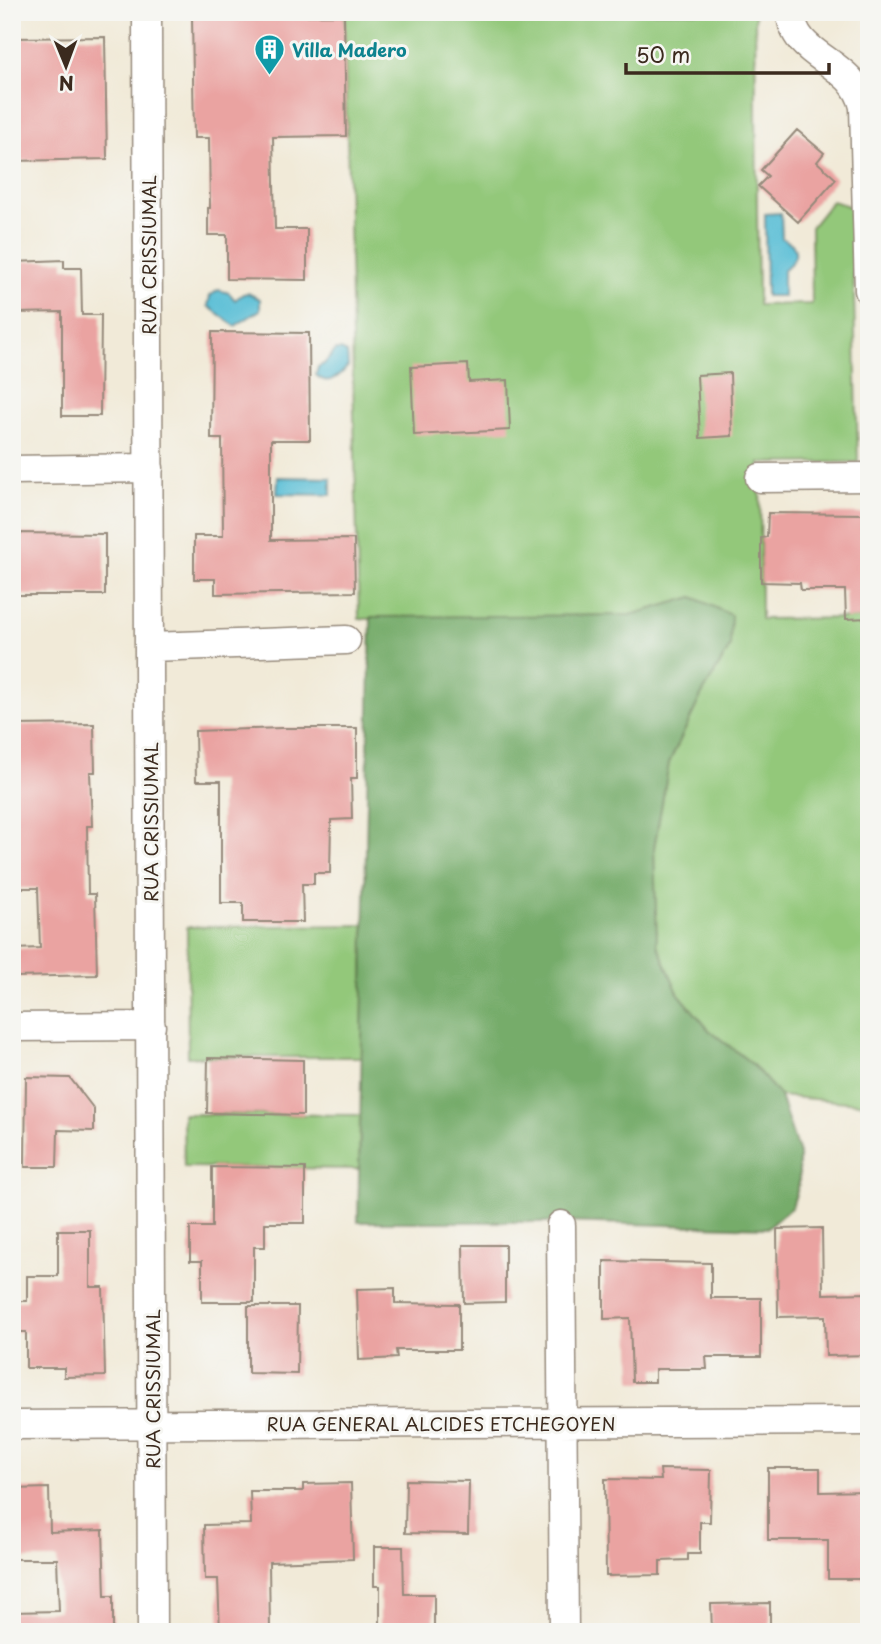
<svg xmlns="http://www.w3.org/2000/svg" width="881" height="1644" font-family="'Playpen Sans',sans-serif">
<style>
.green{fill:#93c87a;stroke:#67794c;stroke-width:2}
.forest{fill:#76ac6a;stroke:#586b44;stroke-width:2}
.water{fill:#57bdd5;stroke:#49747a;stroke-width:2}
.building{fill:#eaa3a1}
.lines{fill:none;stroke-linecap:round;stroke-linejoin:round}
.street-casing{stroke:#968a7b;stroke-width:31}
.street{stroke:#fff;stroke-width:28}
.labels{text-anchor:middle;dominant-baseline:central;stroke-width:6;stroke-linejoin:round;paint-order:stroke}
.culture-label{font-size:18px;font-weight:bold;fill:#0d838f;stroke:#f6f6f2;text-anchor:start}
.street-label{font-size:18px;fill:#3b2a1e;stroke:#f6f6f2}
</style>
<rect width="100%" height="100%" fill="#f6f6f2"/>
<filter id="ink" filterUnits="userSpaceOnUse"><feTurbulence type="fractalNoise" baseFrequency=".0143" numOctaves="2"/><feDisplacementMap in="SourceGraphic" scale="14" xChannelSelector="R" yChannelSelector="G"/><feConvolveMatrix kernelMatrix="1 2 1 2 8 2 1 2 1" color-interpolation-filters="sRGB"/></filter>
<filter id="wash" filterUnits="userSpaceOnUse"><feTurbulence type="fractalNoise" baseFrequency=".00686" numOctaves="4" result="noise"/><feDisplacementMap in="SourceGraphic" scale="28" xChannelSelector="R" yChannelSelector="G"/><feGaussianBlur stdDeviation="1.57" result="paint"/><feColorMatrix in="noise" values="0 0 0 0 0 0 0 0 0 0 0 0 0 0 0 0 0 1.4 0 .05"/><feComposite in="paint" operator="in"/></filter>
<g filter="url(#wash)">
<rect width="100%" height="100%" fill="#f1ead8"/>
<path class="green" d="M505,12H755L758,305L812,304L811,227L832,201L852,207L858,462L760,463L761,619L869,618V1104L780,1096L752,1064L709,1030L678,993L657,944L654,848L669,763L701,696L730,647L693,597L631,615L359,619L344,15Z
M364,925L362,1057H188L187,927Z
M183,1114L360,1115L359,1169L184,1167Z"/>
<path class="forest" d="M693,597L731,615L730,647L701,696L669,763L654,848L657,944L678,993L709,1030L752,1064L780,1096L799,1154V1184L792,1207L767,1228L561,1222H358L371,617L631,615Z"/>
<path class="water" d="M781,213L782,238L792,244C800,256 792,263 783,270V296H766L765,214Z
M218,290L229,293L235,300L243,294L248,293L260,299V310L235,326L208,306L210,296Z
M336,350H341L347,353L348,366C339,377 328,387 316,375L318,367L324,364Z
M278,477L331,478V495L277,494Z"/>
<g id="blocks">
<path class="building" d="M344,15L346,136L273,137L275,229H307V280L227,279V235H208V208H210L209,138H194L192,17Z
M105,37L107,159L12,161V38Z
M797,130L824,153L817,162L836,179L798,222L758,186L768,176L761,170Z
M64,260V268H81L82,315H101L100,416H62V312L15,313L14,262Z
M212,332L309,333L310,440H271V540L354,539L355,592L215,594V579H194V536H223L222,439H211Z
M468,364L469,382L508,380L510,430L414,435L411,367Z
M730,373L732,436L700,438L697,375Z
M768,513L869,514V618L846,619L845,590H801L800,583L761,582V538L767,537Z
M12,533L105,534V595H12Z
M94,724L95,772H90L92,826H87L88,894H95L97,975L14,977V949L40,948L38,888H14L12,725Z
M282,728H357V778H351L352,819L331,820L330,873H314V884H302L303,922H243V903H221V781H196L195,731Z
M208,1058L303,1060V1115L207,1113Z
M26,1077L70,1078L94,1109V1131L58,1130L57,1167H25Z
M212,1167L305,1168V1223H265V1247H254V1302H202V1261H190V1227H212Z
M822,1228L823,1294L869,1293V1355L826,1356L825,1316L778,1317L777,1229Z
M58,1230H90V1287H103L105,1376L64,1377V1368H26V1332H12V1301H27V1276H58Z
M463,1245H505V1302L464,1303Z
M604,1261L711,1263V1298H761V1357H706L707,1369H655V1382H632L630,1318L604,1319Z
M395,1288V1303L459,1304V1350H396L397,1358L359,1360L357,1289Z
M248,1306H298L297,1374L248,1373Z
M768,1468H820V1492L869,1491V1579H828V1540H768Z
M660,1469L711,1470L710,1522H700V1554H688V1560L660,1561V1575L606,1576L605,1479L661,1480Z
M406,1480L469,1481L468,1534L405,1533Z
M351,1483L353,1559L269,1562L270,1632H220L218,1579H205L204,1525L251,1524L250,1491H303V1484Z
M49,1488L50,1532L103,1530L105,1596H113V1632H12V1612L59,1611L57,1559H12V1489Z
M374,1547H403L404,1594H434V1629L380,1630V1586H374Z
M770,1603V1632H712L711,1604Z"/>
</g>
</g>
<g filter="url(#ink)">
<use href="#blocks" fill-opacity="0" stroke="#968a7b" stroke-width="2"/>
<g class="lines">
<defs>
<path id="street" d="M147,12L152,1632
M791,12C792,59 854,59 864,107L869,290
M12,470L149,468
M760,478L869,477
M150,647L346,640
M12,1027L151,1026
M561,1225L564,1632
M12,1425L869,1421"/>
</defs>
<use href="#street" class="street-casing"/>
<use href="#street" class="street"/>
</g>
</g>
<defs>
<symbol id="building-pin" viewBox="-11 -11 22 30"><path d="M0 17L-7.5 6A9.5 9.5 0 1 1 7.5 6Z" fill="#0f9aa8" stroke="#f6f6f2"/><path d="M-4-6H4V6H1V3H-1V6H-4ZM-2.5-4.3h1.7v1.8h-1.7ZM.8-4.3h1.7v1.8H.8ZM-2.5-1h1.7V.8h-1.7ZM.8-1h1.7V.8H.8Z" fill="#fff"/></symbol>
</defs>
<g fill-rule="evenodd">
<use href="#building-pin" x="252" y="32" width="35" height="47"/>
</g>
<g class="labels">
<g class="culture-label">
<text x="292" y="49">Villa Madero</text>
</g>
<g class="street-label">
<text transform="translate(148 255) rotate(-90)">RUA CRISSIUMAL</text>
<text transform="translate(150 822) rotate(-90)">RUA CRISSIUMAL</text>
<text transform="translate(152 1389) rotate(-90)">RUA CRISSIUMAL</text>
<text x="441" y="1423">RUA GENERAL ALCIDES ETCHEGOYEN</text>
</g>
</g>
<rect width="881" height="1644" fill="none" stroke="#f6f6f2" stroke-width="42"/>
<g transform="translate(66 66) rotate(179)" stroke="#f6f6f2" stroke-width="5" paint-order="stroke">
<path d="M0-5L12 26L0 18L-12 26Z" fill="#3b2a1e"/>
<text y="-10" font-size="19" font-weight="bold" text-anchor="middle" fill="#3b2a1e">N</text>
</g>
<path d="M626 63v10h203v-10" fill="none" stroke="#3b2a1e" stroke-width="3.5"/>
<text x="636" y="63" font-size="21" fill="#3b2a1e" stroke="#f6f6f2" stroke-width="5" paint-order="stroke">50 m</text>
</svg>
